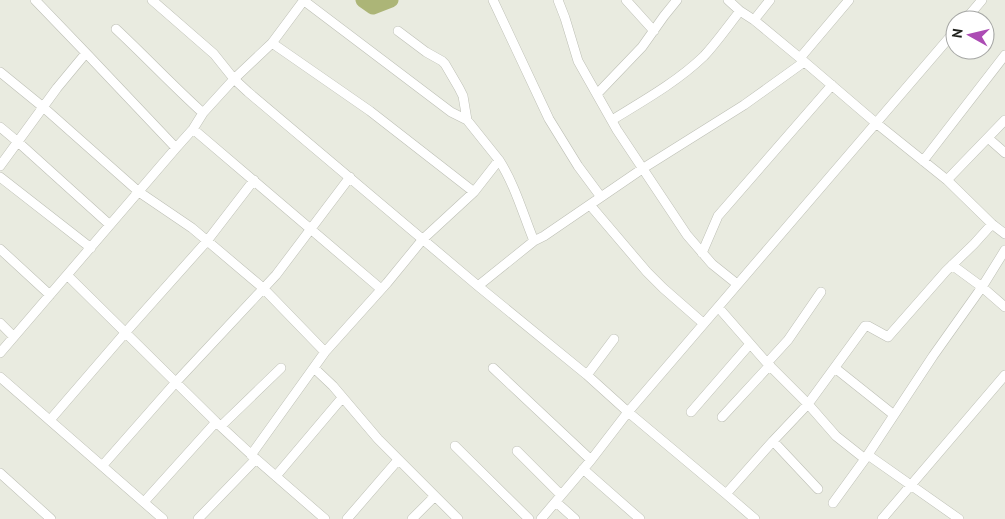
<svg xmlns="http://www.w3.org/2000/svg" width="1005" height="519" font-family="'PT Sans',sans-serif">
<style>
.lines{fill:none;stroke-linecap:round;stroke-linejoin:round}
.river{stroke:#acb577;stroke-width:15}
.street-casing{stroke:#bdbfb5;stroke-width:10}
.street{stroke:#fff;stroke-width:9}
</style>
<rect width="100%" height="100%" fill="#e9ebe0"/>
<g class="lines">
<path class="river" d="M363,0L373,7L391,0"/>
<defs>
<path id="street" d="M152,0L214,54L234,79L248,92L478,286L587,375L628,412L726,494L755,519
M493,0L549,119L578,166L601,197
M558,0L565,18L578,61L617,130L687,235L712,264L737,284
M626,0L654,31
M728,0L740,11L754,20L800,58L876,123L947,180L992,224L1005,234
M754,20L770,0
M965,20L982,0
M116,29C146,57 173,86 203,113
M398,31L426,52L442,61L445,64L459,88L463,96L467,120
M272,43L370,111L474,192
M86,53L176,148
M800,58L849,0
M0,72L43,107L139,192L192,228L263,288L325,352
M597,94L642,47L664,16L677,0
M612,120C643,101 677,82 704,56C717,42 728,26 740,11
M0,127L18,142L110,225
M193,129L381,289
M988,138L1005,153
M499,160C515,185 523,214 534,241
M923,161L1005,55
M0,166L57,88L86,53L35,0
M0,177L91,248
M947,180L1005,120
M590,205L647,272L663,288L703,323
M0,249L50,295
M702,253L718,216L832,85
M952,265L982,287L1005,307
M67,275L216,422L256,459L325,519
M478,286L534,241L544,236L642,169L744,105L804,62
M718,307L767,363L808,404L865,326H868L888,337L946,271L974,244L992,224
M0,323L14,337
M0,353L176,148L193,129L203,113L234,79L272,43L304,0
M767,363L788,340L821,292
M314,368L333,386L378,439L458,519
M493,368L591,460
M835,368L894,415
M587,375L614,339
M0,377L163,519
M691,412L750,344
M722,417L770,365
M50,420L125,333L207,241L254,180
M221,426L281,368
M773,441L818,489
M455,446L529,519
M517,451L561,495
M251,455L325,352L387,283L423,239L474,192L499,160L467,120L451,112L303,0
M868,455L959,519
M103,465L176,382L276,275L350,177
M583,469L640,519
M0,473L51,519
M276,476L342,398
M726,494L773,441L808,404L836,436L865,459L933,356L982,287L1005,250
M144,502L216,422
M556,502L575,519
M833,503L865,459
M198,519L256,459
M347,519L398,460
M412,519L435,496
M541,519L591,460L628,412L955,31
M882,519L1005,375"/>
</defs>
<use href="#street" class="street-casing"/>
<use href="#street" class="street"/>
</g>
<g transform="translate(970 35) rotate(278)"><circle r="24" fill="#ffffff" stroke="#a5a6a4"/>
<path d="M0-4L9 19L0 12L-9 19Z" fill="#ac4cb4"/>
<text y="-8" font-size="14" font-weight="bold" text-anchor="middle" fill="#1f201c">N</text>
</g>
</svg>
